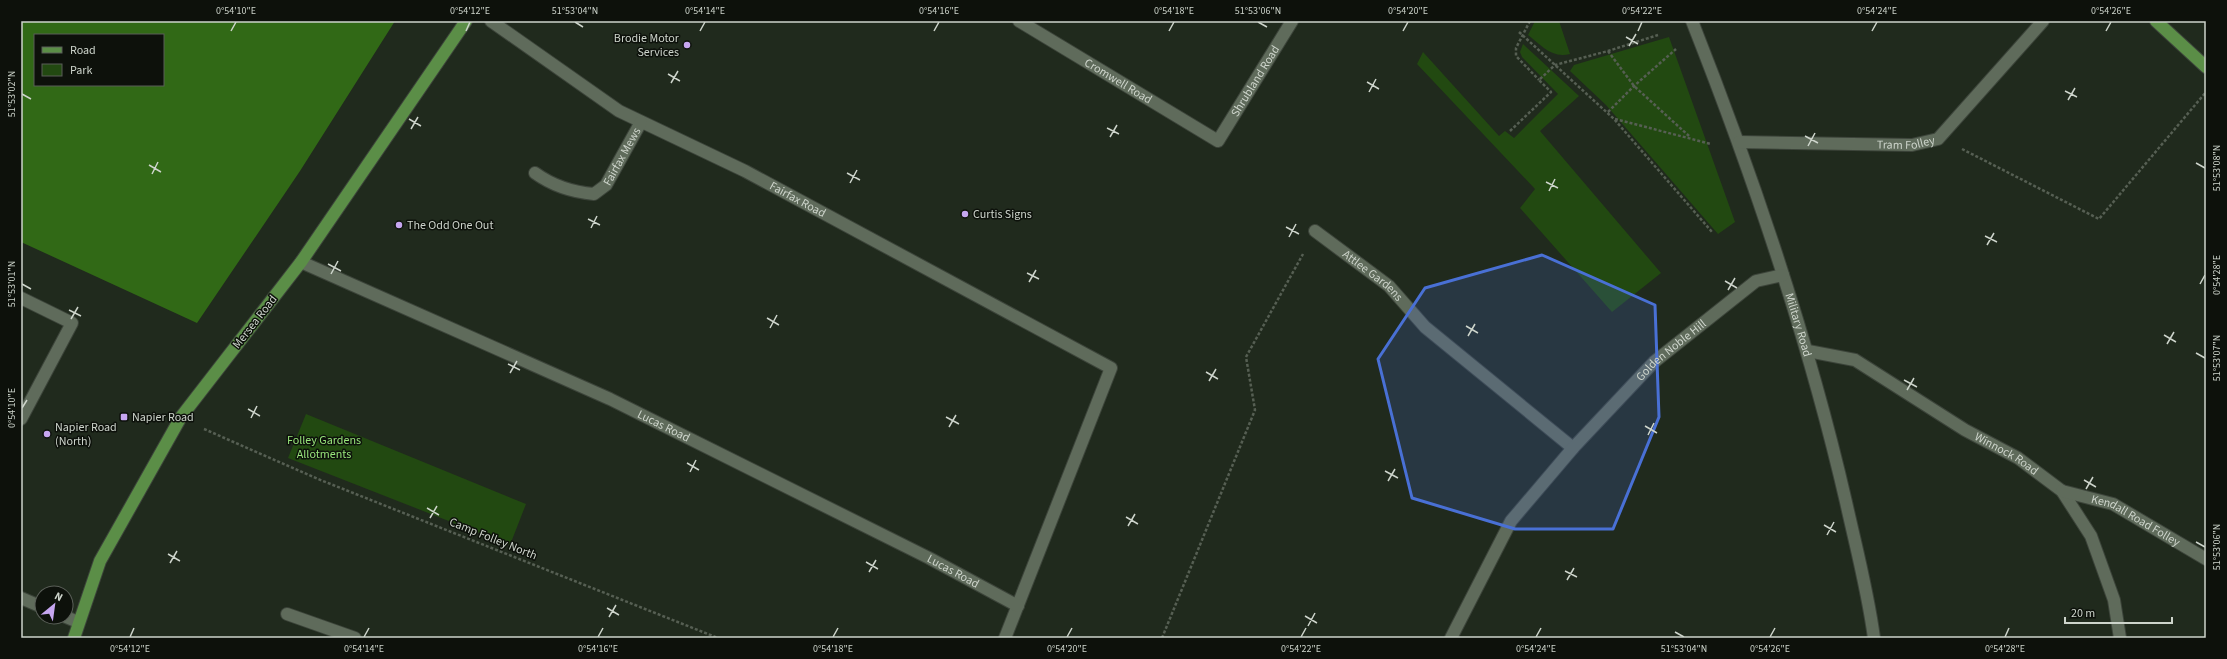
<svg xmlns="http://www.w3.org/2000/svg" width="2227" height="659" viewBox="0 0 2227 659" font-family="'Source Sans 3',sans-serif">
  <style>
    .green { fill: #224911 }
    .forest { fill: #316916; fill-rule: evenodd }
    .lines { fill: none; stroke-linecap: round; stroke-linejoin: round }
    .minor-casing { stroke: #3c443a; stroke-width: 14 }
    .major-casing { stroke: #3c443a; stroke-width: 14 }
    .path { stroke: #565f53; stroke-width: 2.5; stroke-dasharray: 3 2; stroke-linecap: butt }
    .minor { stroke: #5f6b5b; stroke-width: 12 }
    .major { stroke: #5b8e47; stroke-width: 12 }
    .marked { fill: #4970d5; fill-opacity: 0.2; stroke: #4970d5; stroke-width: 3; stroke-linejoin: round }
    .ticks { fill: none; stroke: #cdd4cb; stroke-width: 1.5 }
    .poi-dot { fill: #c6a6f0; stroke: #0d110b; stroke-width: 1.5 }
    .labels { text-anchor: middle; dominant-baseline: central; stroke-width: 3; stroke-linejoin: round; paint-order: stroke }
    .poi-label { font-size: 12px; fill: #cdd4cb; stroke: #0d110b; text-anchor: start }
    .street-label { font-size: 12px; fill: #cdd4cb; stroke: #0d110b }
    .park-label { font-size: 12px; fill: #98e57b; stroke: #0d110b }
    .neatline { fill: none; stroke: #cdd4cb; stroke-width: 1.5 }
    .ticks-label { font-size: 10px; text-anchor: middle; fill: #cdd4cb }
  </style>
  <rect width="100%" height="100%" fill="#202a1d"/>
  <path class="green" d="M1535 21H1559L1570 54C1552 59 1541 45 1528 35Z
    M1669 37 1735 222 1718 234 1606 105 1570 71 1574 65Z
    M1523 44 1579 96 1540 131 1661 273 1612 312 1520 208 1535 189 1417 64 1423 52 1499 136 1505 131 1514 138 1558 94 1522 57 1520 52Z
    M306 414 526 504 510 545 288 458Z"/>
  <path class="forest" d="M21 21H395L300 171 197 323 21 242ZM35 35H163V85H35Z"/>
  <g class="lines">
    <g class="minor-casing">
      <g id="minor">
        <path id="s1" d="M491 21 619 111 745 171 1111 368 1005 638"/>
        <path id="s2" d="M1019 21 1218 141 1292 21"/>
        <path id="s3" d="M1692 21C1754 178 1808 337 1846 502 1856 547 1868 592 1874 638"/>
        <path id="s4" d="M1739 142 1912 145 1938 139 2043 21"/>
        <path id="s5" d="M535 173C553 186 571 192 594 194L606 185 641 122"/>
        <path id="s6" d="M1315 231 1389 286 1425 327 1573 448"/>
        <path id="s7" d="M301 262 610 399 929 558 1018 606"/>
        <path d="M21 298 72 323 21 419"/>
        <path id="s8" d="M1808 351 1855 360 1965 430 2018 458 2062 491 2091 536 2114 600 2120 638"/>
        <path id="s9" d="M2062 491 2113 504 2206 559"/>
        <path d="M21 598 42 607"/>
        <path d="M287 614 355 638"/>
        <path d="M66 617 78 622"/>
        <path id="s10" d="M1451 638 1511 521 1573 448 1654 362 1756 281 1783 275"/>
      </g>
    </g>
    <g class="major-casing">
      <path id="major" d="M2156 21 2206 67
        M74 638 100 561 181 417 301 262 466 21"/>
    </g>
    <path class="path" d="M1530 21 1516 48V56L1539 80
      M1519 32 1614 119 1712 232
      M1608 51 1634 86 1689 136
      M1608 112 1634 86 1676 49
      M1615 119 1711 144
      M1510 131 1551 92 1539 80 1555 65 1608 51 1658 35
      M1962 149 2099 219 2206 92
      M204 429 318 479 718 638
      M1162 638 1255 410 1246 357 1303 254"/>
    <use href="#minor" class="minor"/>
    <use href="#major" class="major"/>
  </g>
  <path class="marked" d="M1542 255 1655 305 1659 417 1613 529H1515L1412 498 1378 359 1425 288Z"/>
  <path class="ticks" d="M575 22 583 27M1258 22 1267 27M231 31 236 22M466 31 470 22M700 31 705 22M934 31 939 22M1169 31 1174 22M1403 31 1408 22M1638 31 1642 22M1872 31 1877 22M2106 31 2111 22M1626 37 1638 44M1629 46 1636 34M668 74 680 81M1367 82 1379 89M671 83 678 71M2065 91 2077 97M1369 92 1376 79M22 94 31 99M2068 100 2075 88M409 119 421 126M1107 128 1119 134M411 129 418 117M1805 136 1818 143M1110 137 1117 125M1808 146 1815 133M2196 163 2205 168M149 165 161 172M847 173 860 180M152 174 158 162M1546 182 1558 188M850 183 857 170M1549 191 1555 179M588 219 600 225M1286 227 1299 234M591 228 597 216M1985 236 1997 242M1289 237 1296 224M1987 245 1994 233M328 264 341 271M1027 273 1039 279M331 274 338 261M1725 281 1737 288M1029 282 1036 270M22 284 31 289M2200 284 2205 275M1728 290 1735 278M69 310 81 316M767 318 779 325M71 319 78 307M1466 326 1478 333M770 328 777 315M2164 335 2176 342M1468 336 1475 324M2167 344 2174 332M2196 353 2205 358M508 364 520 370M1206 372 1218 379M510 373 517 361M1904 380 1917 387M1209 381 1216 369M1907 390 1914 378M22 408 27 400M248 409 260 416M946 417 959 424M251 418 257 406M1645 426 1657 433M949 427 956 415M1648 435 1654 423M687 463 699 470M1385 471 1398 478M690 472 696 460M2084 480 2096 487M1388 481 1395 469M2086 489 2093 477M427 508 439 515M1126 517 1138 524M430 518 437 506M1824 525 1836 532M1128 526 1135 514M1827 535 1834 522M2196 542 2205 547M168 554 180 561M866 562 878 569M170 563 177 551M1565 571 1577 577M869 572 876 560M1567 580 1574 568M607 608 619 615M1305 616 1317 623M609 617 616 605M1308 626 1315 613M1675 632 1684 637M130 637 134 628M364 637 369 628M598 637 603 628M833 637 838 628M1067 637 1072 628M1301 637 1306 628M1536 637 1541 628M1770 637 1775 628M2005 637 2009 628"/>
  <g class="poi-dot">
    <circle cx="687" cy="45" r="4"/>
    <circle cx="965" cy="214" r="4"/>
    <circle cx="399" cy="225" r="4"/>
    <rect x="120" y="413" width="8" height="8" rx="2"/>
    <circle cx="47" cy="434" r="4"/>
  </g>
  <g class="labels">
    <g class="poi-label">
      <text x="679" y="38" text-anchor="end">Brodie Motor<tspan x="679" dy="14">Services</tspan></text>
      <text x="973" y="214">Curtis Signs</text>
      <text x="407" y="225">The Odd One Out</text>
      <text x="132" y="417">Napier Road</text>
      <text x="55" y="427">Napier Road<tspan x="55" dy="14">(North)</tspan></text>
    </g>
    <g class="street-label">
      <text stroke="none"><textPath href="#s2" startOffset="116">Cromwell Road</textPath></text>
      <text stroke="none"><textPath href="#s2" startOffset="303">Shrubland Road</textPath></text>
      <text stroke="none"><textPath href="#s4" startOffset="167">Tram Folley</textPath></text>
      <text stroke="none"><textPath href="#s5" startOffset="111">Fairfax Mews</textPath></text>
      <text stroke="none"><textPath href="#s1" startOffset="356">Fairfax Road</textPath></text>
      <text stroke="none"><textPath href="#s6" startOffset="73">Attlee Gardens</textPath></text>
      <text transform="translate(255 322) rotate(-52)">Mersea Road</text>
      <text stroke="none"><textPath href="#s3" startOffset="322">Military Road</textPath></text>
      <text stroke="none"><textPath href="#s10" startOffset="366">Golden Noble Hill</textPath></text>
      <text stroke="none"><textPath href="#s7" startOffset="398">Lucas Road</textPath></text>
      <text stroke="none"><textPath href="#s8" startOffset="226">Winnock Road</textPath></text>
      <text stroke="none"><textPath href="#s9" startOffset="80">Kendall Road Folley</textPath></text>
      <text transform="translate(493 539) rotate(22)">Camp Folley North</text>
      <text stroke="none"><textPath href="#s7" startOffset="722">Lucas Road</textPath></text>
    </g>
    <g class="park-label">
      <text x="324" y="440">Folley Gardens<tspan x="324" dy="14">Allotments</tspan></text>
    </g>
  </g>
  <rect width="2227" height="659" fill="none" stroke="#0d110b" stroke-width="44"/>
  <rect x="34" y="34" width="130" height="52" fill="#0d110b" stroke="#5a5f58"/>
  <rect x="42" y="47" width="20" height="6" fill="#5b8e47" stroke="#5a5f58"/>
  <text x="70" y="54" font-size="12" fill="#cdd4cb">Road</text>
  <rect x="42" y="64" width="20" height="12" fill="#224911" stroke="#5a5f58"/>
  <text x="70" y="74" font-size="12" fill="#cdd4cb">Park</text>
  <g transform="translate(54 605) rotate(29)"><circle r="19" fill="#0d110b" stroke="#5a5f58"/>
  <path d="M0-3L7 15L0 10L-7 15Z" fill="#c6a6f0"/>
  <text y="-6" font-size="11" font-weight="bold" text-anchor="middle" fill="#cdd4cb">N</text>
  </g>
  <path d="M2065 617v6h107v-6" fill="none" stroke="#cdd4cb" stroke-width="2"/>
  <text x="2071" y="617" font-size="12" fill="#cdd4cb" stroke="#0d110b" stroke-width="3" paint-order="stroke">20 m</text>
  <rect x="22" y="22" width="2183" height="615" class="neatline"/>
  <g class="ticks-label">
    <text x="236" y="14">0°54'10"E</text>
    <text x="470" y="14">0°54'12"E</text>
    <text x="575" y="14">51°53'04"N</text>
    <text x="705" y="14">0°54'14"E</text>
    <text x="939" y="14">0°54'16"E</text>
    <text x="1174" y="14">0°54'18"E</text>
    <text x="1258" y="14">51°53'06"N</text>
    <text x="1408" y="14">0°54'20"E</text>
    <text x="1642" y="14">0°54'22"E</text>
    <text x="1877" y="14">0°54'24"E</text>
    <text x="2111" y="14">0°54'26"E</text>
    <text transform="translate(11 94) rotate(-90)" y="4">51°53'02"N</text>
    <text transform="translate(2216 168) rotate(-90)" y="4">51°53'08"N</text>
    <text transform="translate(2216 275) rotate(-90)" y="4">0°54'28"E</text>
    <text transform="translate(11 284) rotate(-90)" y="4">51°53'01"N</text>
    <text transform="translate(2216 358) rotate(-90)" y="4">51°53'07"N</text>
    <text transform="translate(11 408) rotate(-90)" y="4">0°54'10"E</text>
    <text transform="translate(2216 547) rotate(-90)" y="4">51°53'06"N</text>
    <text x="130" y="652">0°54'12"E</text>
    <text x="364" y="652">0°54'14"E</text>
    <text x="598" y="652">0°54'16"E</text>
    <text x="833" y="652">0°54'18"E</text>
    <text x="1067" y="652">0°54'20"E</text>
    <text x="1301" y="652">0°54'22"E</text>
    <text x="1536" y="652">0°54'24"E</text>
    <text x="1684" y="652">51°53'04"N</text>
    <text x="1770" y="652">0°54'26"E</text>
    <text x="2005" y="652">0°54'28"E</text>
  </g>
</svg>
